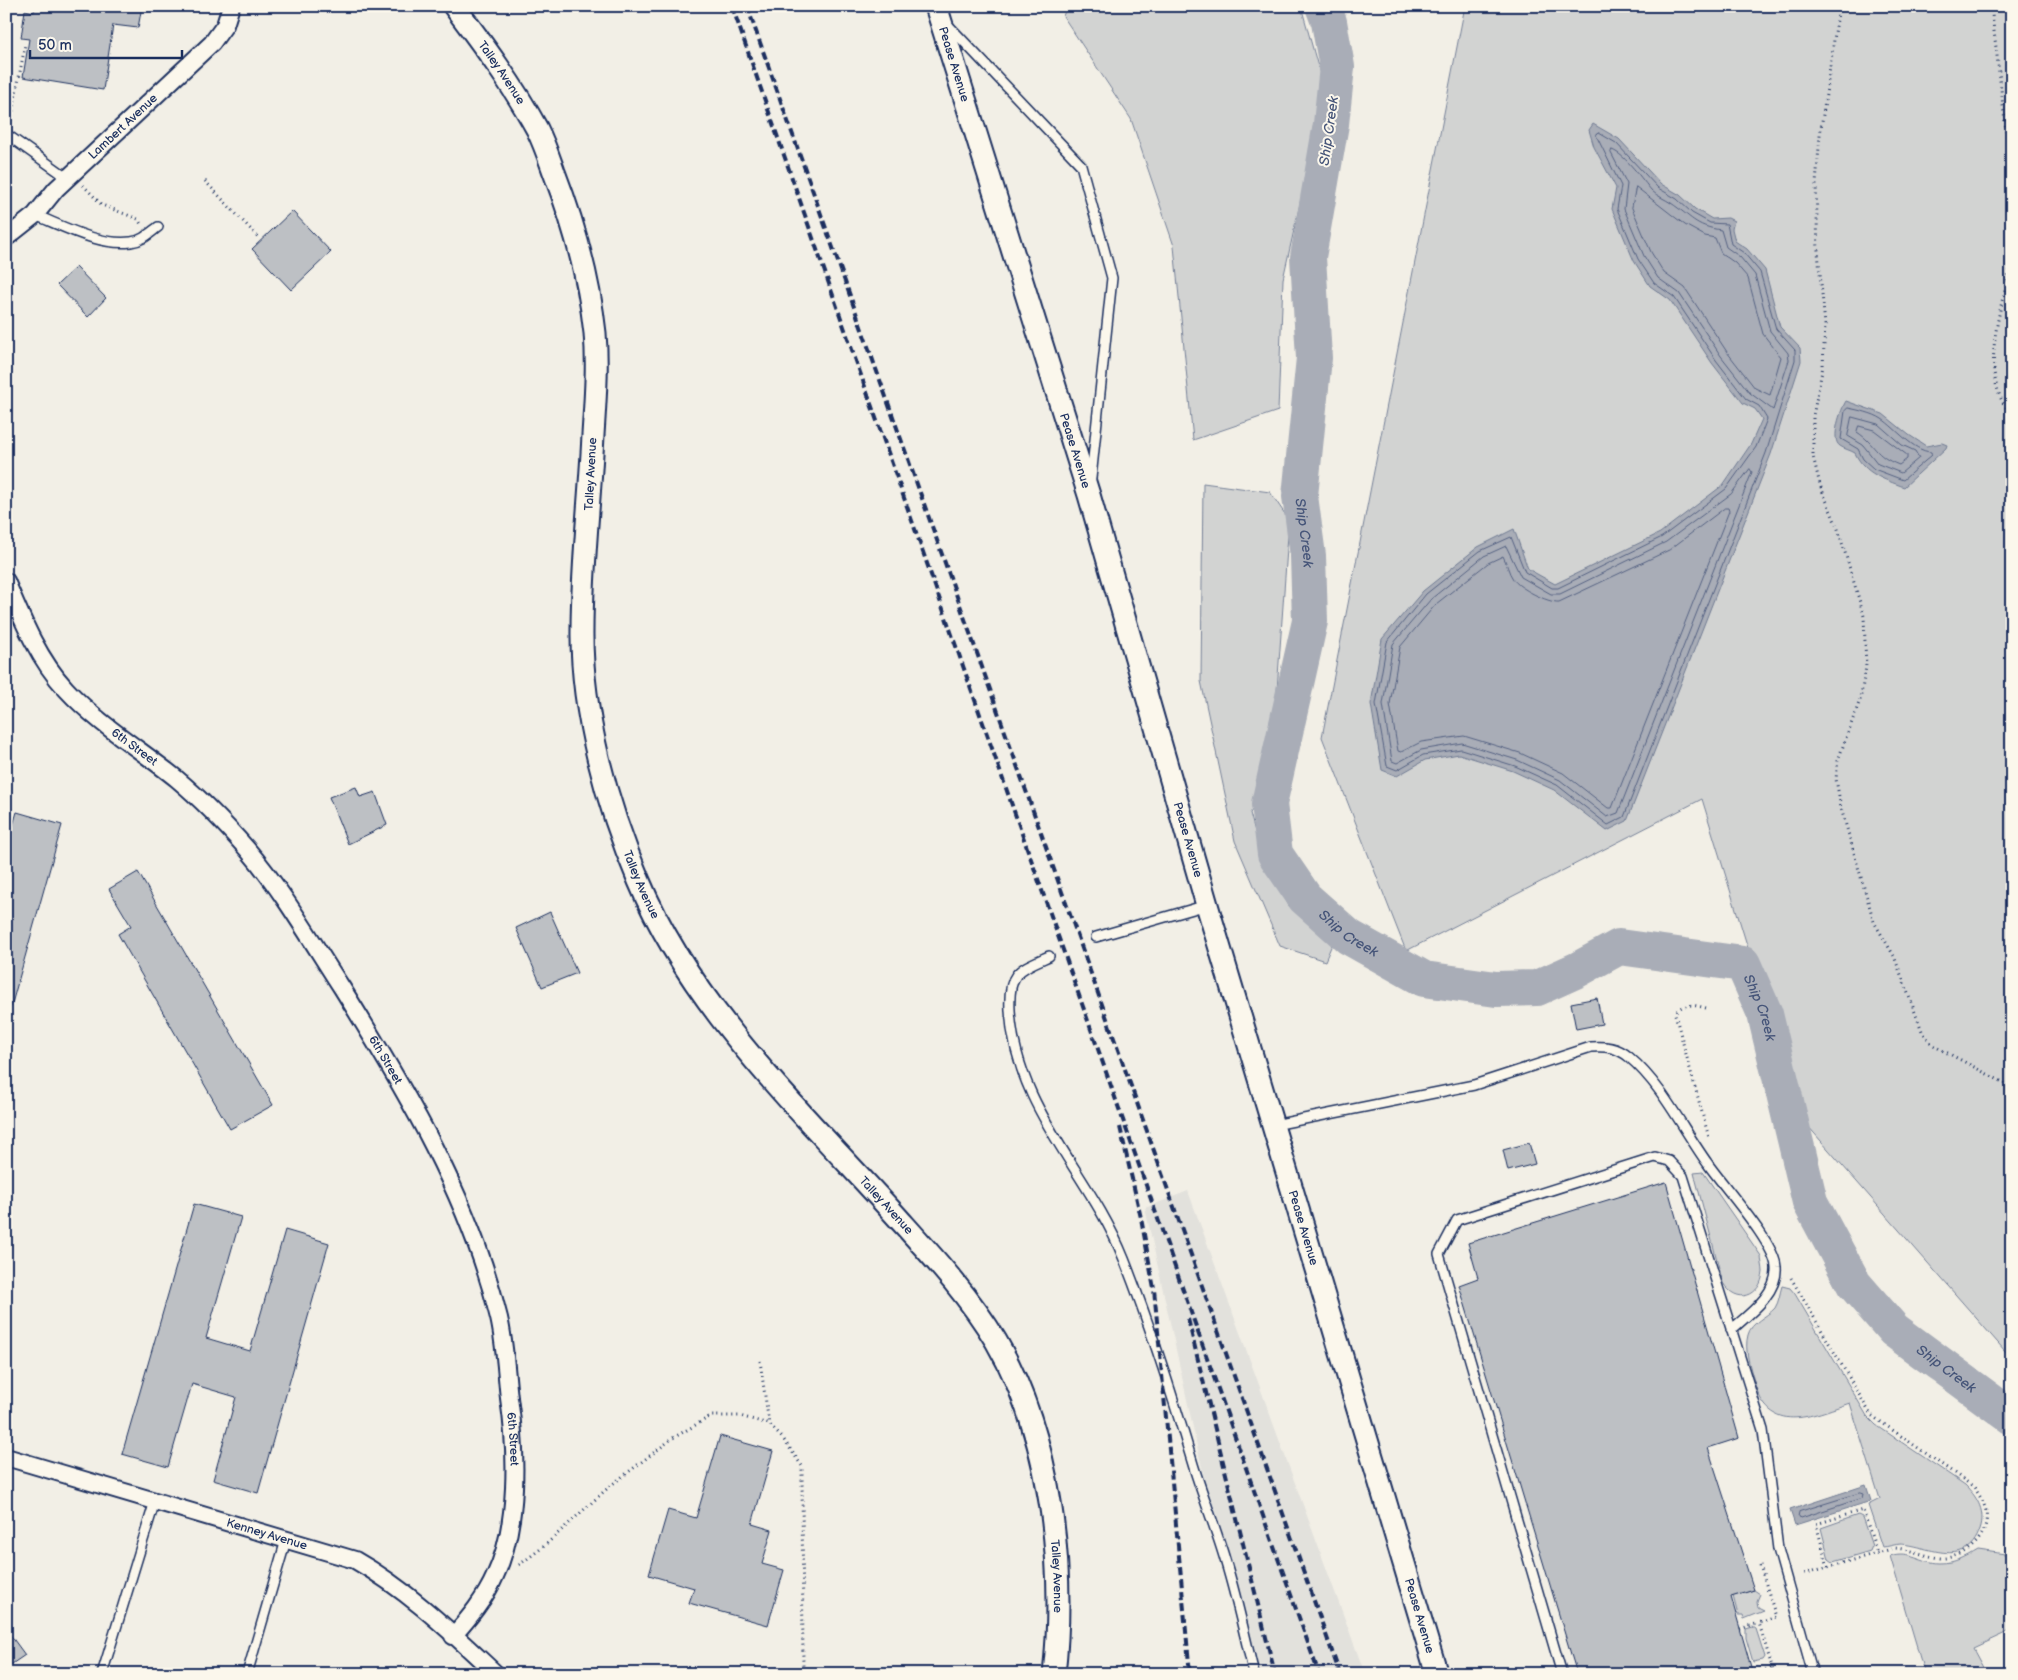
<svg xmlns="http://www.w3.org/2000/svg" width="2018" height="1680" viewBox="0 0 2018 1680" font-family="'Balsamiq Sans',sans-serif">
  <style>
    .built { fill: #e2e1dc }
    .green { fill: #d2d3d2; stroke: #768198 }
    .water { fill: #a9adb7; stroke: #707b93 }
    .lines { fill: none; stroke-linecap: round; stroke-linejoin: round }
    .shore { stroke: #546182; stroke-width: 1 }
    .river { stroke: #a9adb7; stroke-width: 36 }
    .building { fill: #bdc0c4; stroke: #1b2f5e }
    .service-casing { stroke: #1b2f5e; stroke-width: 12 }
    .minor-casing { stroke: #1b2f5e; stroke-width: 20 }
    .tertiary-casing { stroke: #1b2f5e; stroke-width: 25 }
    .path { stroke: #1b2f5e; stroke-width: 3; stroke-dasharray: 1 4; stroke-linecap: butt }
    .service { stroke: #fbf7ec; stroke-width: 9 }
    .minor { stroke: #fbf7ec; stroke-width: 16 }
    .tertiary { stroke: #fbf7ec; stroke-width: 21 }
    .rail { stroke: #1b2f5e; stroke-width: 4; stroke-dasharray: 8 4; stroke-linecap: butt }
    .labels { text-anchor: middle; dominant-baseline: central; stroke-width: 4; stroke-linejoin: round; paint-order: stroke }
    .street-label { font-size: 12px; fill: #1b2f5e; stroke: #fbf7ec }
    .water-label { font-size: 14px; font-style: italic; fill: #465579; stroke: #fbf7ec }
  </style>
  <rect width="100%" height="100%" fill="#f2efe6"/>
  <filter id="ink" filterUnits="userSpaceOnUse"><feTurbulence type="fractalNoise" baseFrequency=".02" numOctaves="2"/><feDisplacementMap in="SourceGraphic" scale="10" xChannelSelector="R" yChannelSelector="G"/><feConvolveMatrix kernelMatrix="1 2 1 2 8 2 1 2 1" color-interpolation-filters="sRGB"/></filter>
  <g filter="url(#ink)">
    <path class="built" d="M1188 1191 1365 1674H1247L1145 1208Z"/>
    <path class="green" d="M1067 6H1301L1325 92 1283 279 1278 411 1193 440 1174 246 1131 119 1063 16Z
      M1462 6H2012V1359L1800 1117 1702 799 1406 951 1322 737 1464 11Z
      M1203 483 1270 492 1289 520 1276 705 1265 793 1250 813 1260 851 1289 906 1333 942 1325 961 1280 946 1235 841 1201 681Z
      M1703 1172 1761 1256C1761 1261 1763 1267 1763 1272 1761 1297 1737 1305 1723 1283L1694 1173Z
      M1782 1286 1790 1288 1795 1294 1867 1416 1876 1425 1965 1485C1976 1496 1985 1509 1981 1526 1968 1571 1929 1546 1901 1544 1895 1544 1888 1547 1882 1547L1868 1505 1880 1499 1850 1403C1810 1416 1769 1437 1754 1381 1750 1367 1744 1349 1748 1335 1751 1322 1767 1317 1775 1308 1779 1302 1780 1292 1782 1286Z
      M1858 1515 1862 1517 1872 1546 1870 1551 1833 1562 1829 1559 1821 1528Z
      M1977 1550 2012 1555V1630L1973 1648 1987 1674H1925L1890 1556C1909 1549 1922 1563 1940 1563 1955 1563 1965 1557 1977 1550Z
      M1754 1590 1760 1594 1757 1601 1758 1608 1764 1611 1744 1619 1743 1615H1738L1733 1596Z
      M1753 1627 1756 1629 1765 1657 1763 1660 1753 1662 1746 1638V1629Z"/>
    <path class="water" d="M1593 124 1619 139 1661 184 1680 195 1695 209 1712 219 1728 218 1734 221 1732 229 1735 241 1747 249 1765 270 1780 327 1800 348 1801 361 1771 454 1627 821 1607 831 1554 790 1513 771 1459 754 1425 760 1397 776 1382 770 1371 704 1382 639 1423 591 1478 547 1514 529 1528 569 1555 584 1660 533 1723 485 1751 444 1762 419 1755 409 1743 403 1712 363 1670 300 1650 286 1634 261 1612 209 1616 188 1594 147 1589 130Z
      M1846 401 1883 414 1909 435 1926 446 1942 443 1947 445 1946 448 1904 487C1883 479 1865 474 1855 453 1850 450 1844 449 1840 446 1830 440 1841 409 1846 401Z
      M1866 1485 1871 1501 1795 1525 1790 1510Z"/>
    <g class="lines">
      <path class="shore" d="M1599 133 1616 143 1658 188 1677 199 1692 213 1710 223 1727 224 1731 244 1744 253 1760 272 1776 329 1795 350V360L1766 453 1624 817 1608 825 1557 785 1515 766 1461 749 1423 755 1397 770 1387 766 1376 704 1387 642 1426 594 1480 551 1511 537 1525 572 1552 588H1558L1662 537 1726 489 1756 447 1767 419 1759 406 1746 399 1716 360 1674 297 1654 283 1638 259 1617 209 1621 186 1596 135Z
        M1612 150C1626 155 1642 180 1652 191 1657 196 1665 199 1671 203 1692 217 1694 226 1721 230L1726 247 1740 257 1755 275 1770 331 1788 353 1789 360 1773 410 1750 393 1721 356 1679 293 1658 278 1644 256 1624 209 1627 184 1611 153Z
        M1636 187 1685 225 1705 236 1715 238 1721 253 1735 263 1748 278 1763 334 1781 357 1770 395 1755 388 1727 352 1685 288 1664 273 1651 252 1632 208Z
        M1848 408C1858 410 1873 413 1882 419 1896 428 1913 451 1931 452L1932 455 1903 480 1874 469 1863 459 1858 449 1841 439 1845 411Z
        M1852 417 1878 424 1902 445 1915 451 1919 458 1901 473 1878 464 1863 445 1848 436Z
        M1859 426 1874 430 1907 455V459L1899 465C1873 455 1877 445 1857 432Z
        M1750 469 1752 472 1618 813 1607 817 1560 780 1517 760 1462 743 1421 750 1397 763 1392 761 1383 704 1393 644 1431 599 1484 556 1506 546 1521 577 1551 594H1560L1666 542 1731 494Z
        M1725 508H1728L1729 511 1612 808H1608L1563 773 1520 753 1464 736 1421 742 1401 752 1398 751 1390 704 1400 647 1436 604 1488 563 1503 556C1507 563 1508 572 1513 579 1519 588 1548 603 1559 602L1669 550Z
        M1860 1493 1863 1494 1862 1498 1801 1518 1798 1517 1799 1512Z"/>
      <path class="river" id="s1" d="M1323 6 1329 22 1337 67 1331 124 1308 257 1314 358 1300 496 1308 556 1310 621 1269 804 1275 854 1305 898 1349 937 1424 979 1496 989 1537 988 1577 970 1619 947 1743 964 1765 1014 1810 1202 1854 1284 1894 1330 2012 1417"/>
    </g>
    <path class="building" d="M35 6H142L138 28 113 25 103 90 23 77 29 39 21 38 25 10 34 12Z
      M292 211 331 252 291 290 252 249Z
      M76 267 106 298 88 317 57 285Z
      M356 787 360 797 375 792 387 825 348 844 329 797Z
      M17 812 62 825 11 1007 6 1006V848Z
      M138 872 273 1105 230 1129 118 934 131 926 109 889Z
      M550 912 577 973 542 987 516 928Z
      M1597 998 1602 1024 1576 1029 1571 1003Z
      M1529 1143 1535 1164 1508 1171 1503 1150Z
      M1666 1182 1739 1438 1708 1448 1754 1590 1731 1597 1753 1674H1577L1459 1285 1478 1278 1468 1243Z
      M194 1204 241 1217 206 1338 250 1351 285 1230 329 1243 258 1493 213 1480 236 1397 192 1384 168 1467 122 1454Z
      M720 1436 773 1451 752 1524 772 1530 762 1564 784 1570 768 1625 689 1603 694 1588 649 1575 668 1510 696 1518Z
      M6 1629 25 1655 6 1668Z"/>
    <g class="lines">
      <g class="service-casing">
        <path id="service" d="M949 26 1081 165 1112 278 1091 478
          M6 134 68 178
          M35 215C63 226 99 246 131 242 142 241 150 233 158 227
          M1096 937 1207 905
          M1049 956C1018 970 1008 972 1010 1010 1016 1111 1089 1171 1124 1259 1150 1325 1172 1394 1192 1461 1202 1495 1216 1528 1226 1563 1237 1599 1245 1637 1254 1674
          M1274 1125 1474 1085 1591 1047C1606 1046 1617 1047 1629 1057 1663 1086 1682 1128 1708 1164 1723 1186 1775 1243 1776 1267 1778 1294 1748 1315 1731 1330
          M102 1674 155 1501
          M247 1674 286 1540
          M1562 1674 1439 1254 1457 1220 1655 1157 1669 1161 1683 1176 1763 1430 1778 1549 1813 1674"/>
      </g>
      <g class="minor-casing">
        <g id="minor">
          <path id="s2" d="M6 238 35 215 56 189 212 43 225 25 231 6"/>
          <path id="s3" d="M6 581C22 619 38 659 66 689 98 724 140 749 177 779 202 800 226 825 247 849 283 891 312 942 342 988 406 1091 470 1198 499 1318 505 1344 506 1371 509 1398 517 1452 519 1525 495 1576 485 1599 469 1618 453 1636"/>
          <path id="s4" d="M6 1457 355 1560C408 1590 452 1633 496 1674"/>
        </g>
      </g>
      <g class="tertiary-casing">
        <g id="tertiary">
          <path id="s5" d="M454 6C484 46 513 85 537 129 544 143 549 158 554 172 574 224 589 278 595 333 598 367 595 402 593 435 590 500 582 565 582 630 581 712 607 806 639 881 693 1010 805 1115 898 1218 933 1257 969 1296 996 1341 1051 1435 1066 1567 1054 1674"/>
          <path id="s6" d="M936 6 1089 495 1207 905 1437 1674"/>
        </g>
      </g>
      <path class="path" d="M1839 6 1820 135 1816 184 1818 252 1825 325 1823 366 1813 416V456L1820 485 1838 529 1864 616 1866 667 1860 700 1838 760 1836 779 1841 808 1874 922 1894 956 1922 1031 1931 1043 1938 1048 2012 1087
        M1991 6 2012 180
        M11 121 25 45
        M205 181 259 238
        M83 185 102 205 138 219 141 224
        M2012 261C2002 306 1976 376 2012 415
        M1706 1008C1694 1005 1682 1002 1675 1014L1709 1138
        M1791 1278 1871 1415 1974 1487C1979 1495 1984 1502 1986 1511 1990 1536 1967 1556 1945 1558 1932 1559 1911 1549 1895 1548L1803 1574
        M760 1361 769 1424
        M519 1565 542 1548 610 1486 673 1438 711 1416H740L769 1424 784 1440 802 1466 803 1674
        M1760 1565 1776 1617 1759 1623 1774 1674
        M1828 1567 1816 1524 1863 1510 1877 1553
        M1740 1629 1759 1623
        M1756 1674 1772 1668"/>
      <use href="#service" class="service"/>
      <use href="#minor" class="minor"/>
      <use href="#tertiary" class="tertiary"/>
      <path class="rail" d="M732 6C926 563 1122 1118 1319 1674
        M747 6 1340 1674
        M1120 1127 1141 1218 1154 1289 1190 1674
        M1188 1319 1275 1674"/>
    </g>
  </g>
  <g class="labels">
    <g class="street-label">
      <text stroke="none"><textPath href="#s6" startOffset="61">Pease Avenue</textPath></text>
      <text stroke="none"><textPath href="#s5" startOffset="82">Talley Avenue</textPath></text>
      <text stroke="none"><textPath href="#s2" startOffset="162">Lambert Avenue</textPath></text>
      <text stroke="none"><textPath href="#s6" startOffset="466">Pease Avenue</textPath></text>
      <text transform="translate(591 474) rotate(-87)">Talley Avenue</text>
      <text stroke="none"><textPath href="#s3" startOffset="214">6th Street</textPath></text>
      <text stroke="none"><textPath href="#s6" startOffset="871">Pease Avenue</textPath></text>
      <text stroke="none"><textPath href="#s5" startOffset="922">Talley Avenue</textPath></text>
      <text stroke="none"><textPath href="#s3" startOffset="619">6th Street</textPath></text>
      <text stroke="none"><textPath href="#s5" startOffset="1328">Talley Avenue</textPath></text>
      <text stroke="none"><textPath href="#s6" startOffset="1276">Pease Avenue</textPath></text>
      <text stroke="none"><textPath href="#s3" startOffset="1024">6th Street</textPath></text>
      <text stroke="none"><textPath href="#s4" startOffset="272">Kenney Avenue</textPath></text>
      <text stroke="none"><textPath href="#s5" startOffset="1748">Talley Avenue</textPath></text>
      <text stroke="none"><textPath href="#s6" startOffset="1681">Pease Avenue</textPath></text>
    </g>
    <g class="water-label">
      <text transform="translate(1329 131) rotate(-82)">Ship Creek</text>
      <text stroke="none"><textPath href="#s1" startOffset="532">Ship Creek</textPath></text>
      <text stroke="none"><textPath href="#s1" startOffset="968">Ship Creek</textPath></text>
      <text stroke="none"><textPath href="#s1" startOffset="1434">Ship Creek</textPath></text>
      <text stroke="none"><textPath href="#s1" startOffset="1854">Ship Creek</textPath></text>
    </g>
  </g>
  <rect width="2018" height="1680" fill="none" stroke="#fbf7ec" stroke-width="25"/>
  <rect x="12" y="12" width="1993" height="1655" fill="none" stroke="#1b2f5e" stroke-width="2" filter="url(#ink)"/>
  <path d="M30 50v8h152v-8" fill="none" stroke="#1b2f5e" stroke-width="2.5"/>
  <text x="38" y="50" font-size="15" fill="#1b2f5e" stroke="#fbf7ec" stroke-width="4" paint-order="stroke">50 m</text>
</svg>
